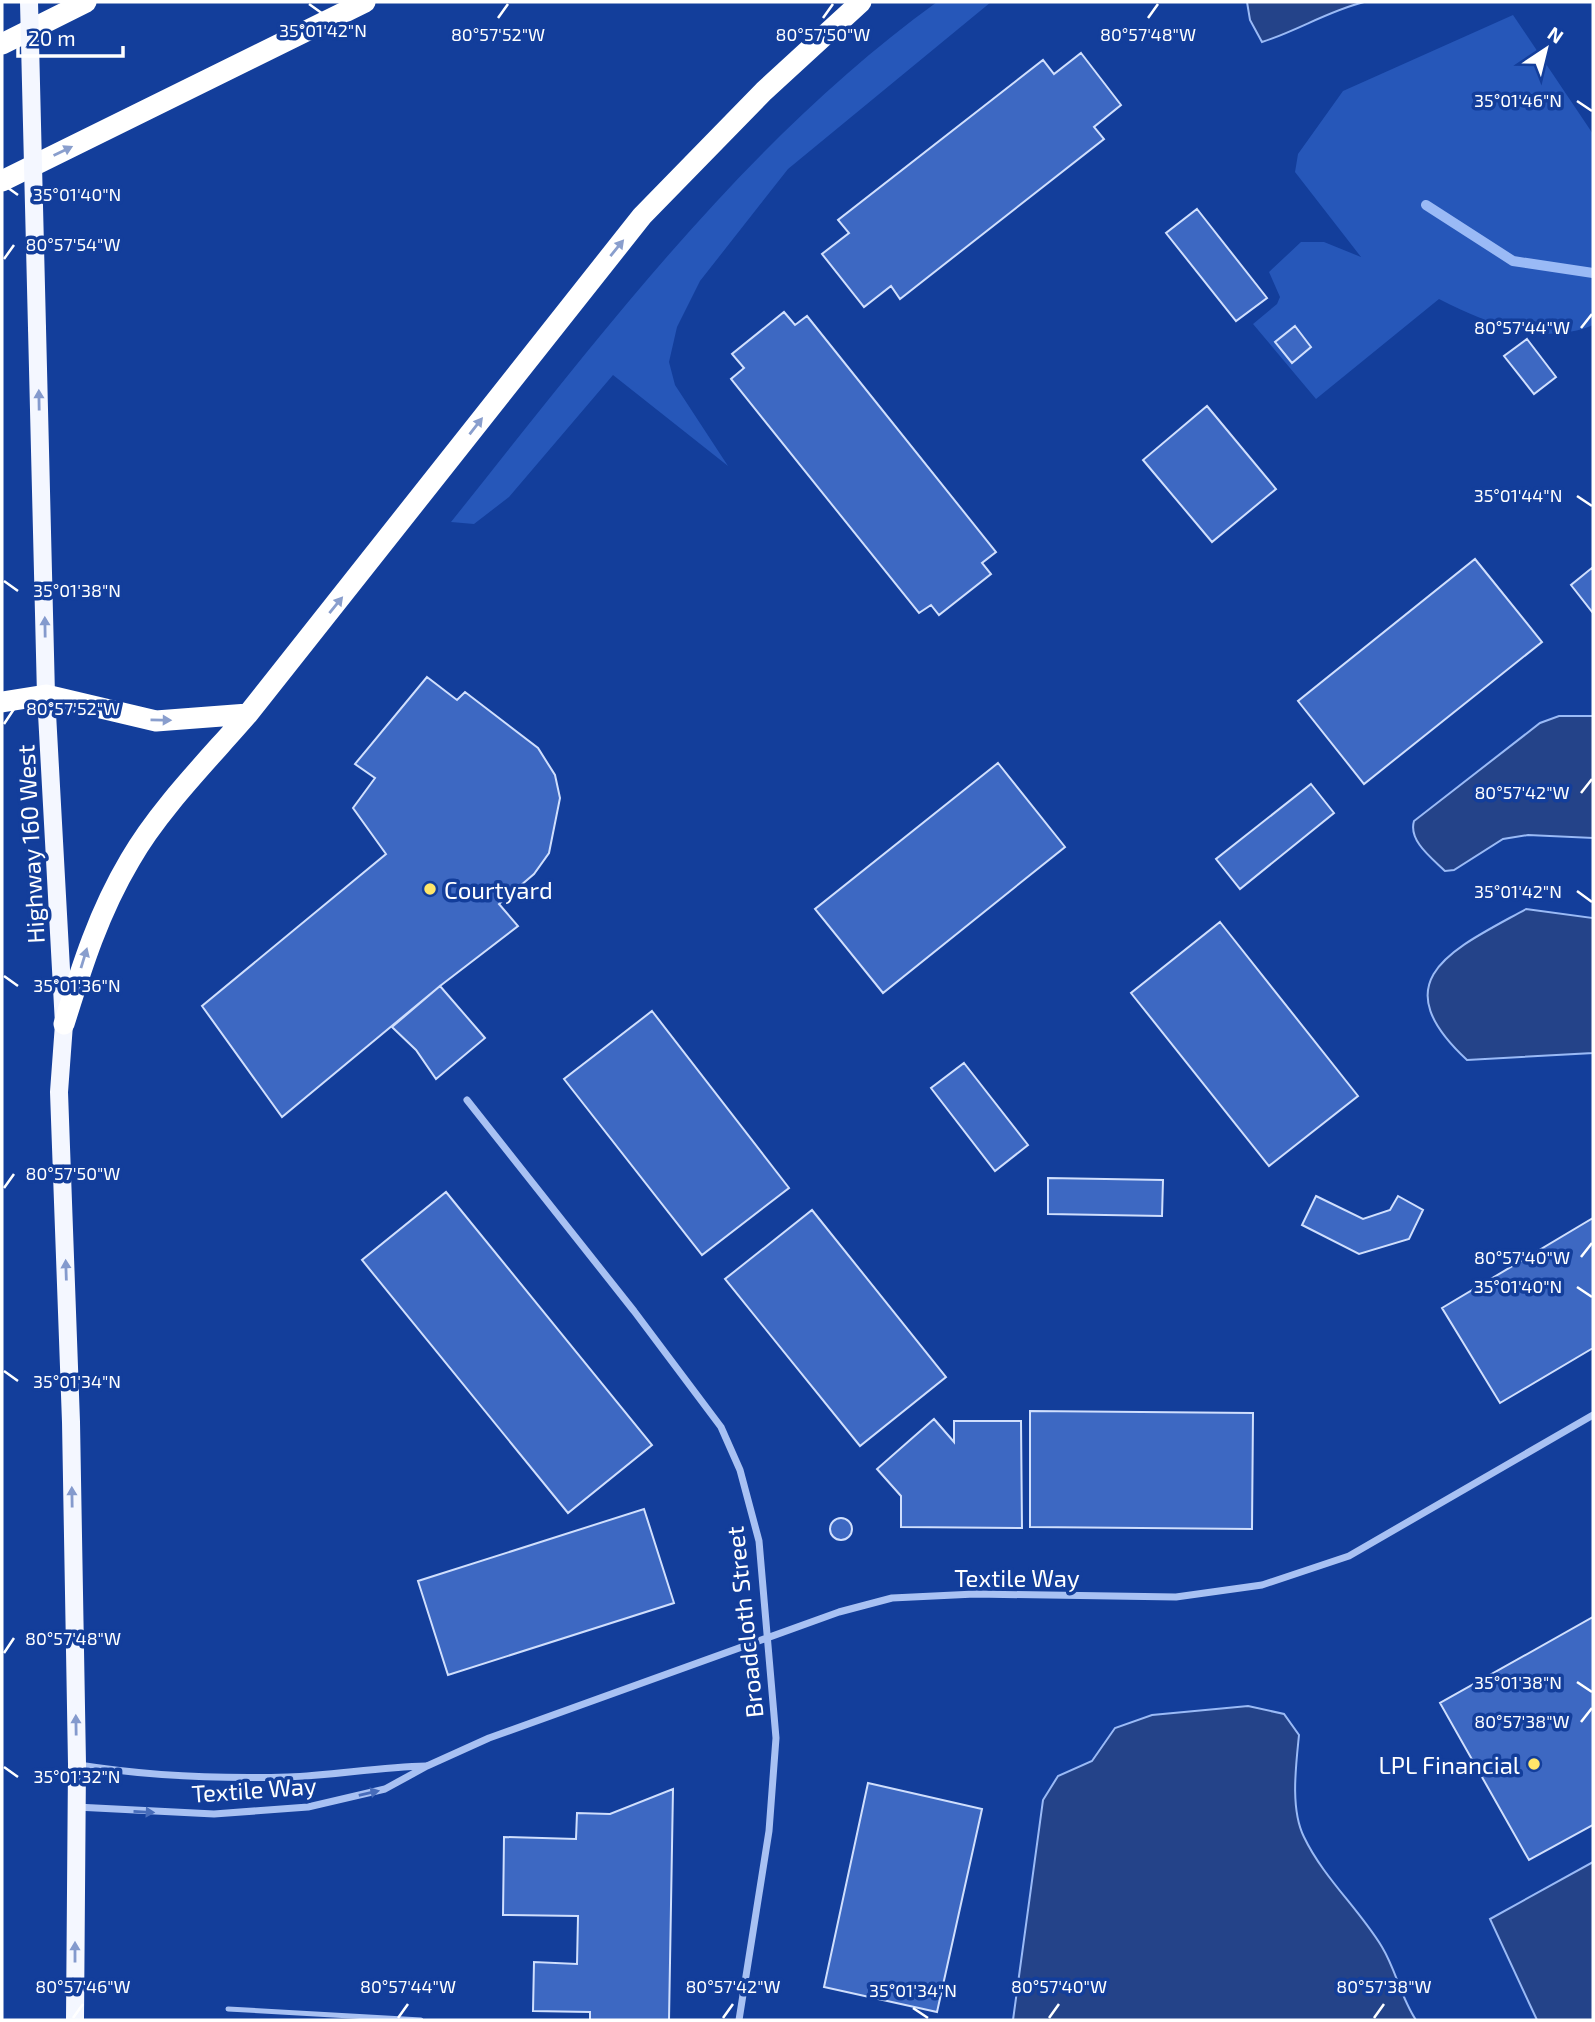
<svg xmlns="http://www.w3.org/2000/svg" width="1595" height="2022" viewBox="0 0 1595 2022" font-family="'Exo 2',sans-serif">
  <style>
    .green { fill: #2657b9 }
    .water { fill: #244389; stroke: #9abaf6; stroke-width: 2 }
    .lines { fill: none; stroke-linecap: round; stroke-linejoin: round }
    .stream { stroke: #9abaf6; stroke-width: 10 }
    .building { fill: #3d68c2; stroke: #d0dffd; stroke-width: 2 }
    .lane { stroke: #a8c1f3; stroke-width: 5 }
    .street { stroke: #a8c1f3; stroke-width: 7 }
    .primary { stroke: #f4f7ff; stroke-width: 18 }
    .highway { stroke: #fff; stroke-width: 21 }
    .primary-bridge { stroke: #f4f7ff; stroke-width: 18 }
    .oneway { fill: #899ecd }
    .oneway2 { fill: #849acd }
    .oneway3 { fill: #476cba }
    .ticks { fill: none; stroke: #fff; stroke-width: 2.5 }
    .poi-dot { fill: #ffe66a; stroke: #133e9b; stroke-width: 2.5 }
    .labels { text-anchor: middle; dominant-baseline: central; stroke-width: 7; stroke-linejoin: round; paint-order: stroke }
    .street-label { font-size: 24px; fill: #fff; stroke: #133e9b }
    .poi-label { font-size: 24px; fill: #fff; stroke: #133e9b; text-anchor: start }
    .ticks-label { font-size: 18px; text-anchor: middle; fill: #fff; stroke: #133e9b; stroke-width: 7; stroke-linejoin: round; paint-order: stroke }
  </style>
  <rect width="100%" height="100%" fill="#133e9b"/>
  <path class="green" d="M937 2H991L788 169 700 281 677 327 669 362 675 385 728 466 613 375 509 497 474 524 451 522C599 337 744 142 937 2Z
    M1513 15 1593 134V325C1541 347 1487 323 1439 299L1316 399 1253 324 1277 304 1280 297 1269 272 1301 242H1324L1361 257 1295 172 1298 154 1343 91Z"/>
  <path class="water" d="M1247 2H1364C1328 11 1297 31 1262 42L1250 20Z
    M1559 716H1593V838L1528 835 1503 839 1454 870 1445 871C1433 859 1408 841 1414 821L1540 723Z
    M1526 909 1593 918V1053L1467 1060C1380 979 1454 949 1526 909Z
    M1248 1706 1284 1714 1299 1735C1296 1765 1290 1809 1304 1837 1323 1877 1359 1909 1382 1947 1396 1970 1401 1998 1416 2020H1013L1043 1800 1058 1776 1092 1761 1115 1728 1152 1715Z
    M1593 1862V2020H1537L1490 1919Z"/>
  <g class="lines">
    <path class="stream" d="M1426 205 1513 261 1593 273"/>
  </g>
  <path class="building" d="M1081 53 1121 105 1094 127 1104 139 900 299 891 286 864 307 822 254 849 233 838 220 1043 60 1054 74Z
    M1197 209 1267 298 1236 321 1166 233Z
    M784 312 795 325 807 316 996 552 982 563 991 574 939 615 931 605 919 613 731 379 744 368 732 354Z
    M1295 326 1311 347 1292 363 1275 342Z
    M1527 339 1556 377 1534 394 1504 356Z
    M1207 406 1276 489 1212 542 1143 460Z
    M1475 559 1542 642 1364 784 1298 701Z
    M1593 567V613L1571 585Z
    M427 677 457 700 465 692 538 748 555 775 560 798 549 853 534 874 499 904 518 926 440 986 282 1117 202 1006 386 854 353 808 375 778 355 764Z
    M998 763 1065 847 883 993 815 909Z
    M1311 784 1334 813 1240 889 1216 859Z
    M1220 922 1358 1096 1269 1166 1131 993Z
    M440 986 485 1038 436 1079 416 1050 392 1027Z
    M652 1011 789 1188 702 1255 564 1079Z
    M964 1063 1028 1145 995 1171 931 1088Z
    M1048 1178 1163 1180 1162 1216 1048 1214Z
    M446 1192 652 1445 568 1513 362 1260Z
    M1316 1196 1363 1219 1390 1210 1398 1196 1423 1210 1409 1239 1359 1254 1302 1225Z
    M812 1210 946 1377 860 1446 725 1279Z
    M1593 1218V1348L1500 1403 1442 1308Z
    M1030 1411 1253 1413 1252 1529 1030 1527Z
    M934 1419 954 1442V1421H1021L1022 1528 901 1527V1496L877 1469Z
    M644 1509 674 1603 448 1675 418 1581Z
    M830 1529a11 11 0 1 1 22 0a11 11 0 1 1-22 0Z
    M1593 1617V1825L1529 1860 1440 1703Z
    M868 1783 982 1809 937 2012 824 1987Z
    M673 1789 669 2020H590V2012L533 2011 534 1962 577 1964 578 1916 503 1915 504 1837 576 1839 577 1813 610 1814Z"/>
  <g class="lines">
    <path class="lane" d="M228 2009 421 2020"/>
    <path class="street" d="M467 1100 634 1311 721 1427 740 1470 759 1541 776 1738 769 1831 739 2020
      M79 1765C148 1776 218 1779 288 1777 334 1775 380 1767 426 1766
      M76 1807 214 1814 308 1807 385 1789 427 1766 489 1738 839 1612 892 1598 975 1594 1176 1597 1262 1585 1349 1556 1593 1415"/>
    <path class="primary" d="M37 328 46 695 64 1024 59 1092 71 1422 77 1764 75 2020"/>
    <path class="highway" d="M2 44 86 2
      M2 181 365 2
      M2 702 46 695 156 721 248 714 642 216 764 91 861 2
      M64 1024C82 966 99 912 130 860 159 809 210 758 248 714"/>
    <path class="primary-bridge" d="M29 2 37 328"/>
  </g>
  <defs><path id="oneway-solid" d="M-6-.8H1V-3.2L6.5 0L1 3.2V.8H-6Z" transform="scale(1.75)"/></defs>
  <g class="oneway">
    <use href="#oneway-solid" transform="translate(63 151) rotate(-26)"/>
    <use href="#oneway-solid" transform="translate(617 248) rotate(-51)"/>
    <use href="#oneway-solid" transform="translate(476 426) rotate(-52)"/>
    <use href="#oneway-solid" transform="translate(336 605) rotate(-51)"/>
    <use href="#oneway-solid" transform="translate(161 720) rotate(1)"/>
    <use href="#oneway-solid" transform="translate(84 958) rotate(-73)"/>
  </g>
  <g class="oneway2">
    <use href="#oneway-solid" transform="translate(39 400) rotate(-91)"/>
    <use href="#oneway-solid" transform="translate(45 627) rotate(-91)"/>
    <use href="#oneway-solid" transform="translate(66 1270) rotate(-92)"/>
    <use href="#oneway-solid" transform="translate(72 1497) rotate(-91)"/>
    <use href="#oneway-solid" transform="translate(76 1725) rotate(-91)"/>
    <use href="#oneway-solid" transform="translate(75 1952) rotate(-90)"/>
  </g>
  <g class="oneway3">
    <use href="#oneway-solid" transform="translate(369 1793) rotate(-13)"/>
    <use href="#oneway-solid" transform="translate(144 1812) rotate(3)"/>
  </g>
  <path class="ticks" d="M309 4 323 14M498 18 508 4M823 18 833 4M1148 18 1158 4M1577 101 1592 111M4 185 18 195M4 259 14 245M1581 328 1592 314M1577 496 1592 506M4 581 18 591M4 724 14 709M1581 793 1592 779M1577 891 1592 902M4 976 18 986M4 1188 14 1174M1581 1257 1592 1243M1577 1287 1592 1297M4 1371 18 1381M4 1653 14 1638M1577 1682 1592 1692M1581 1722 1592 1708M4 1767 18 1777M913 2008 928 2018M73 2018 83 2004M398 2018 408 2004M723 2018 733 2004M1049 2018 1059 2004M1374 2018 1384 2004"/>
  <g class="poi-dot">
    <circle cx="430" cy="889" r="7"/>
    <circle cx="1534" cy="1764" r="7"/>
  </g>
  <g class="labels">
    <g class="street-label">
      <text transform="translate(30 844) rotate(-93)">Highway 160 West</text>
      <text x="1017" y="1577">Textile Way</text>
      <text transform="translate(744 1622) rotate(-96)">Broadcloth Street</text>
      <text transform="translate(254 1789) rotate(-4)">Textile Way</text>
    </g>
    <g class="poi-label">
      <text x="444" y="889">Courtyard</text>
      <text x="1520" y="1764" text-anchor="end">LPL Financial</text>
    </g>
  </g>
  <g class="ticks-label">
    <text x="323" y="37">35°01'42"N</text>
    <text x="498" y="41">80°57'52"W</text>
    <text x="823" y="41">80°57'50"W</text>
    <text x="1148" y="41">80°57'48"W</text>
    <text x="1518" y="107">35°01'46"N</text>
    <text x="77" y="201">35°01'40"N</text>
    <text x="73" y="251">80°57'54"W</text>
    <text x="1522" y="334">80°57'44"W</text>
    <text x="1518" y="502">35°01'44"N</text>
    <text x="77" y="597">35°01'38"N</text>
    <text x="73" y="715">80°57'52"W</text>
    <text x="1522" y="799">80°57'42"W</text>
    <text x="1518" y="898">35°01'42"N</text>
    <text x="77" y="992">35°01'36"N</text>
    <text x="73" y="1180">80°57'50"W</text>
    <text x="1522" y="1264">80°57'40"W</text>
    <text x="1518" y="1293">35°01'40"N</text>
    <text x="77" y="1388">35°01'34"N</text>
    <text x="73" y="1645">80°57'48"W</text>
    <text x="1518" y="1689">35°01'38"N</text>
    <text x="1522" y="1728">80°57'38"W</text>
    <text x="77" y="1783">35°01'32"N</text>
    <text x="83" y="1993">80°57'46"W</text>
    <text x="408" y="1993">80°57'44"W</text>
    <text x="733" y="1993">80°57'42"W</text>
    <text x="1059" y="1993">80°57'40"W</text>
    <text x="1384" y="1993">80°57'38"W</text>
    <text x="913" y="1997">35°01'34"N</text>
  </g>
  <rect width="1595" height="2022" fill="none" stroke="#ffffff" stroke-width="7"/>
  <g transform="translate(1546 49) rotate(35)" stroke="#133e9b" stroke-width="5" paint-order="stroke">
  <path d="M0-5L12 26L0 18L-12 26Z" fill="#ffffff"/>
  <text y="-10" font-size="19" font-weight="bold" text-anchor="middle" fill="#ffffff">N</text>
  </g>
  <path d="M18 46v10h105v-10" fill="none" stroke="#ffffff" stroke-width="3.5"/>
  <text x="28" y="46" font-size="21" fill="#ffffff" stroke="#133e9b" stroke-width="5" paint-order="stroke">20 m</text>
</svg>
